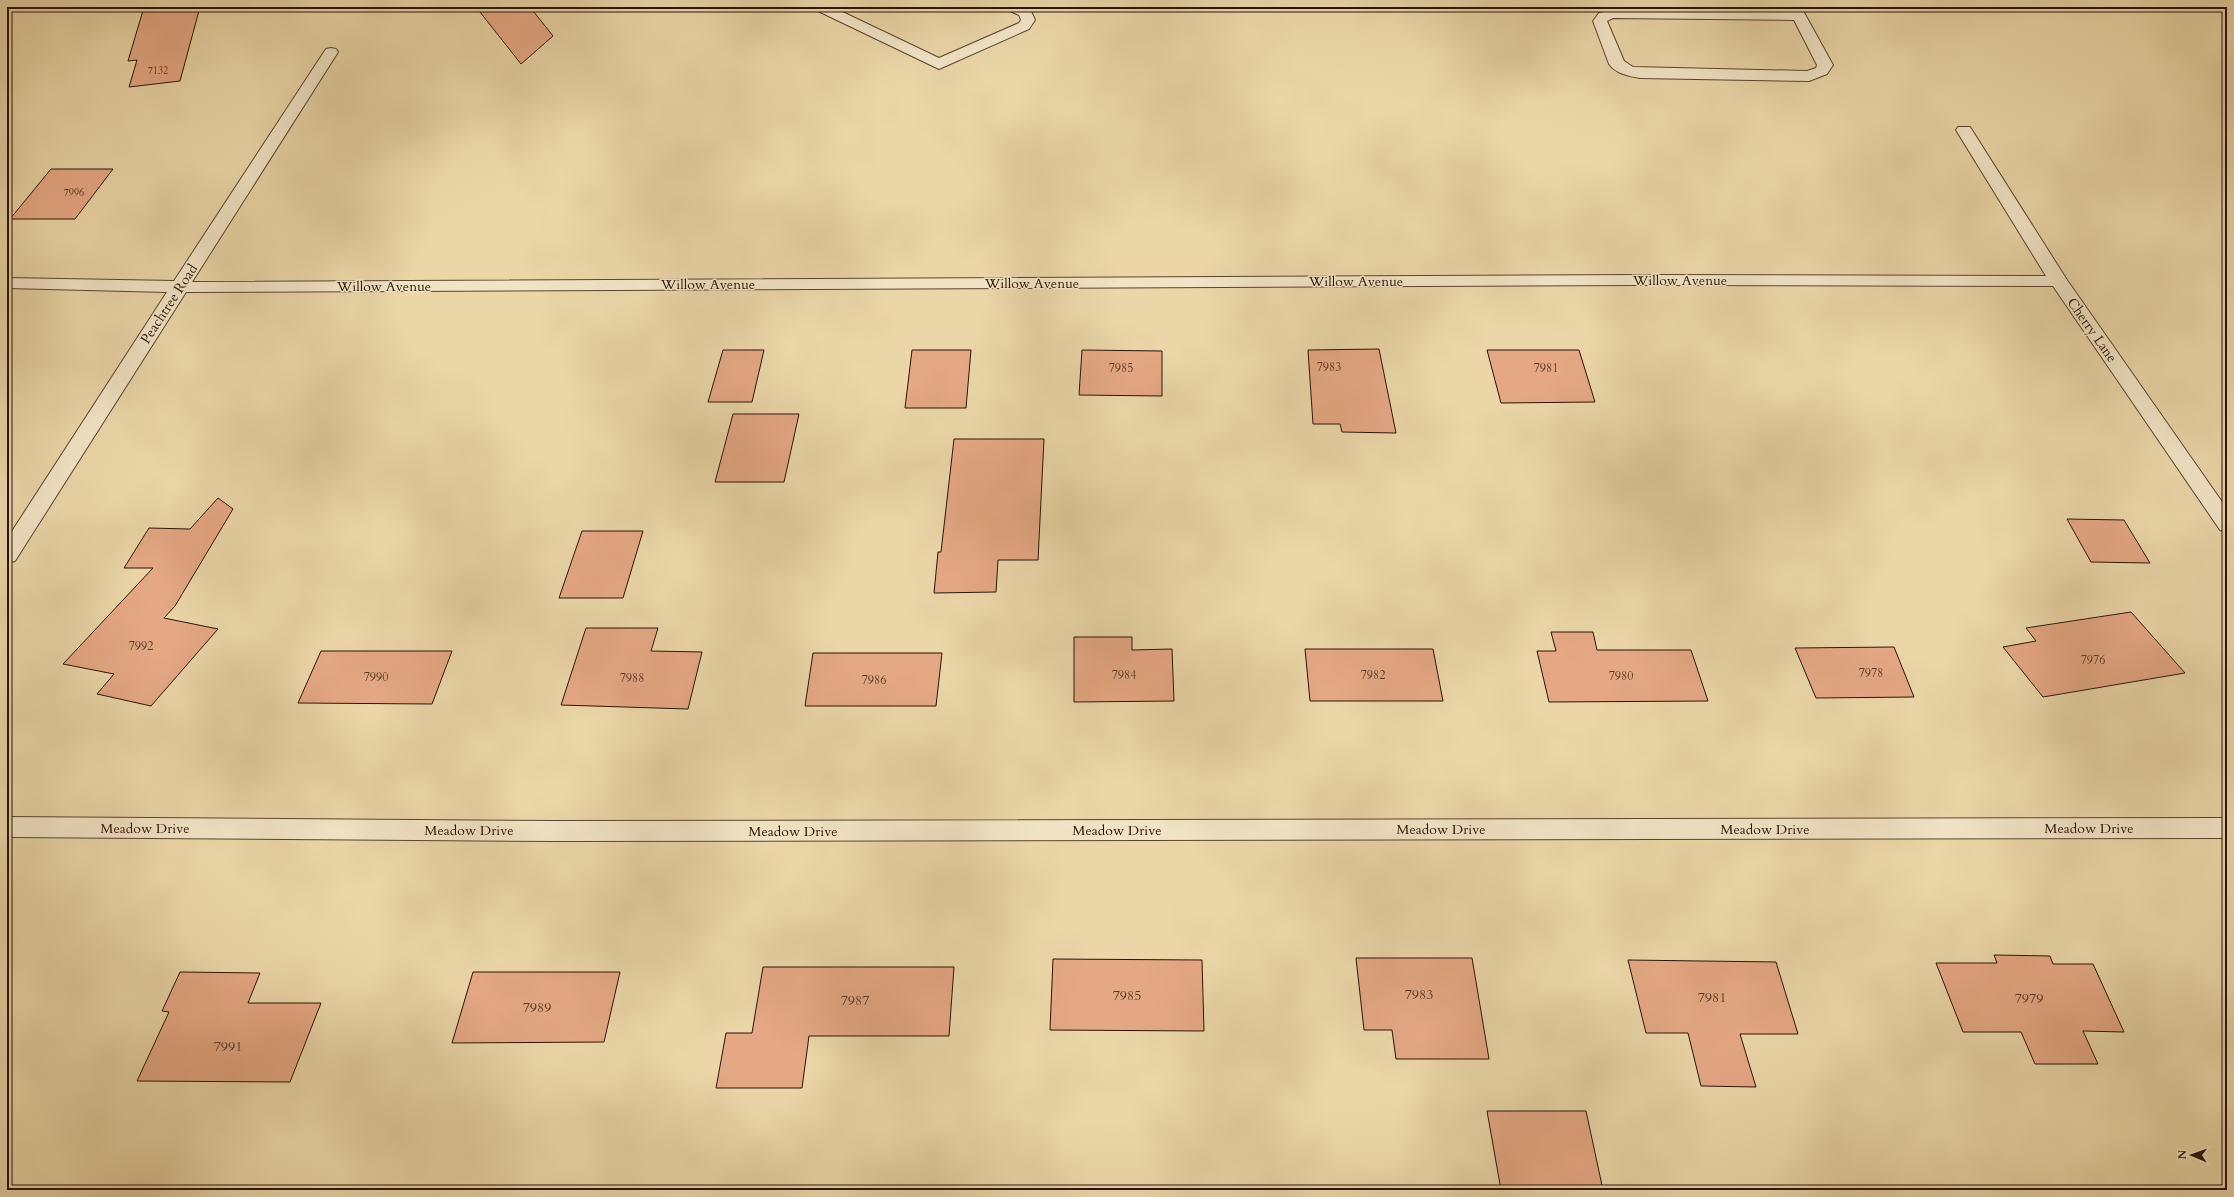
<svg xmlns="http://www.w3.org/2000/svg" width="2234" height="1197" viewBox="0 0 2234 1197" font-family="Cardo,serif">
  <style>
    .building { fill: #e4a884; stroke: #2a1406 }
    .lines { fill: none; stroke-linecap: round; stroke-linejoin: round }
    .minor-casing { stroke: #5a442e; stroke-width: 2 }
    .minor { fill: #f1e4c6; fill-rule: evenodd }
    .labels { text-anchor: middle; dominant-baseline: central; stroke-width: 3; stroke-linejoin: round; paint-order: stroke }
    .far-number-label { font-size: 10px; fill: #583926 }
    .number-label { font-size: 12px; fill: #583926 }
    .street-label { font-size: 14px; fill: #2a1406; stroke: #f1e4c6 }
    .near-number-label { font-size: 14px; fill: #583926 }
  </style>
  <rect width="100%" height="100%" fill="#ead6a7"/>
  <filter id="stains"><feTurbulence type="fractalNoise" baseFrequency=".005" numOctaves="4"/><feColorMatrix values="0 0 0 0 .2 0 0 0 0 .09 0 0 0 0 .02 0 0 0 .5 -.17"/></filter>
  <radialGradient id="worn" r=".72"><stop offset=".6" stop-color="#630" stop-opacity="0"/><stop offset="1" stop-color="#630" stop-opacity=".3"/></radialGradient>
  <path class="building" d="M144 7H200L180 81 129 87 137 60 128 61Z
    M476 7H530L553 36 521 64Z
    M51 169H113L75 219H10Z
    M1379 349 1396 433 1342 432 1340 424H1313L1308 350Z
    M723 350H764L752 402H708Z
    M912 350H971L966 408H905Z
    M1082 350 1162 351V396L1079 395Z
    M1487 350H1579L1595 402 1501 403Z
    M733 414H799L784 482H715Z
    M954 439H1044L1038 560H998L996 592 934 593 938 552H941Z
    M218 498 233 509 175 606 164 618 218 629 151 706 97 694 114 674 63 664 153 568H124L149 528 190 529Z
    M2067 519 2124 520 2150 563 2091 562Z
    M582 531H643L623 598H559Z
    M2131 612 2185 673 2043 697 2003 647 2036 641 2026 628Z
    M586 628H658L651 651 702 652 688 709 561 705Z
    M1551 632H1593L1597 650H1691L1708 701 1549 702 1537 651H1556Z
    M1074 637H1132V650L1172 649 1174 701 1074 702Z
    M1894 647 1914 697 1816 698 1795 648Z
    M1305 649H1433L1443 701H1310Z
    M321 651H452L432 704 298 703Z
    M813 653H942L936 706H805Z
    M1994 955 2050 956 2053 964H2093L2124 1032 2083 1031 2098 1064H2035L2021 1032H1963L1936 963H1997Z
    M1356 958H1472L1489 1059H1396L1392 1030H1364Z
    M1053 959 1202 960 1204 1031 1050 1030Z
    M1628 960 1776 962 1798 1034H1740L1756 1087 1701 1086 1688 1033H1646Z
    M763 967H954L949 1036H809L802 1088H716L726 1033H752Z
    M180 972 260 973 248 1003H321L290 1082 137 1081 169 1012 162 1011Z
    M473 972H620L604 1042 452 1043Z
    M1487 1111H1586L1603 1190H1501Z"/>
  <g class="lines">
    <g class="minor-casing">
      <path id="minor" d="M814 7H832L939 58 1019 23 1021 20 1019 15 1008 10 1006 7 1030 9 1035 20 1029 29 939 69 816 10Z
        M1787 7H1801L1833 65 1827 74 1809 81 1640 78C1629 76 1616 74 1609 64L1593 21 1599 13 1613 10 1789 12ZM1613 18 1794 20 1817 65 1816 68 1807 71 1633 67 1624 61 1607 21Z
        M331 48 336 49 338 52 192 282 1641 275 2046 276 1956 130 1958 127H1970L2067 280 2227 509V532L2220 530 2053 286 1641 285 186 292 15 561 7 563V539L167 292 7 288V278L174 281 324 52 326 49Z
        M7 817 555 821 2227 818V838L555 841 7 837Z"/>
    </g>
    <use href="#minor" class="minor"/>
  </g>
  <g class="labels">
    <g class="far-number-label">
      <text x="158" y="71">7132</text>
      <text x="74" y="193">7996</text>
    </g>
    <g class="number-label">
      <text x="1329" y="367">7983</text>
      <text x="1121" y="368">7985</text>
      <text x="1546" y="368">7981</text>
      <text x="141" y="646">7992</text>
      <text x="2093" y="660">7976</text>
      <text x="1871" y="673">7978</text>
      <text x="1124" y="675">7984</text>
      <text x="1373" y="675">7982</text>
      <text x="1621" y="676">7980</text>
      <text x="376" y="677">7990</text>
      <text x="632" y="678">7988</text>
      <text x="874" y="680">7986</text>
    </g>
    <g class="street-label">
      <text x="1680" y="280">Willow Avenue</text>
      <text x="1356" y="281">Willow Avenue</text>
      <text x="1032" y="283">Willow Avenue</text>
      <text x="708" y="284">Willow Avenue</text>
      <text x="384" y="286">Willow Avenue</text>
      <text transform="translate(169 304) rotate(-57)">Peachtree Road</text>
      <text transform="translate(2092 330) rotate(55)">Cherry Lane</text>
      <text x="145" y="828">Meadow Drive</text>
      <text x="2089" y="828">Meadow Drive</text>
      <text x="1441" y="829">Meadow Drive</text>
      <text x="1765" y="829">Meadow Drive</text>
      <text x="469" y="830">Meadow Drive</text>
      <text x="1117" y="830">Meadow Drive</text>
      <text x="793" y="831">Meadow Drive</text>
    </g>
    <g class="near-number-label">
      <text x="1419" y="994">7983</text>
      <text x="1127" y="995">7985</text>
      <text x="1712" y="997">7981</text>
      <text x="2029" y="998">7979</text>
      <text x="855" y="1000">7987</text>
      <text x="537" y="1007">7989</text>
      <text x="228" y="1046">7991</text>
    </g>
  </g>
  <rect width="2234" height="1197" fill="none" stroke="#ead6a7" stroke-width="24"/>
  <rect x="8" y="8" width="2218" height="1181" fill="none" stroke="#2a1406" stroke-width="2"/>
  <rect x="12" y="12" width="2210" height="1173" fill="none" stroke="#2a1406"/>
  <g transform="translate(2192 1155) rotate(272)" stroke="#f1e4c6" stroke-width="3" paint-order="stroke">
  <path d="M0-3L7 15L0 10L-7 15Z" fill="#2a1406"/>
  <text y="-6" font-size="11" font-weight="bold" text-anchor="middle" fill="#2a1406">N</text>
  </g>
  <rect width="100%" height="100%" filter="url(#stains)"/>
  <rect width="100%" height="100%" fill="url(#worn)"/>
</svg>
